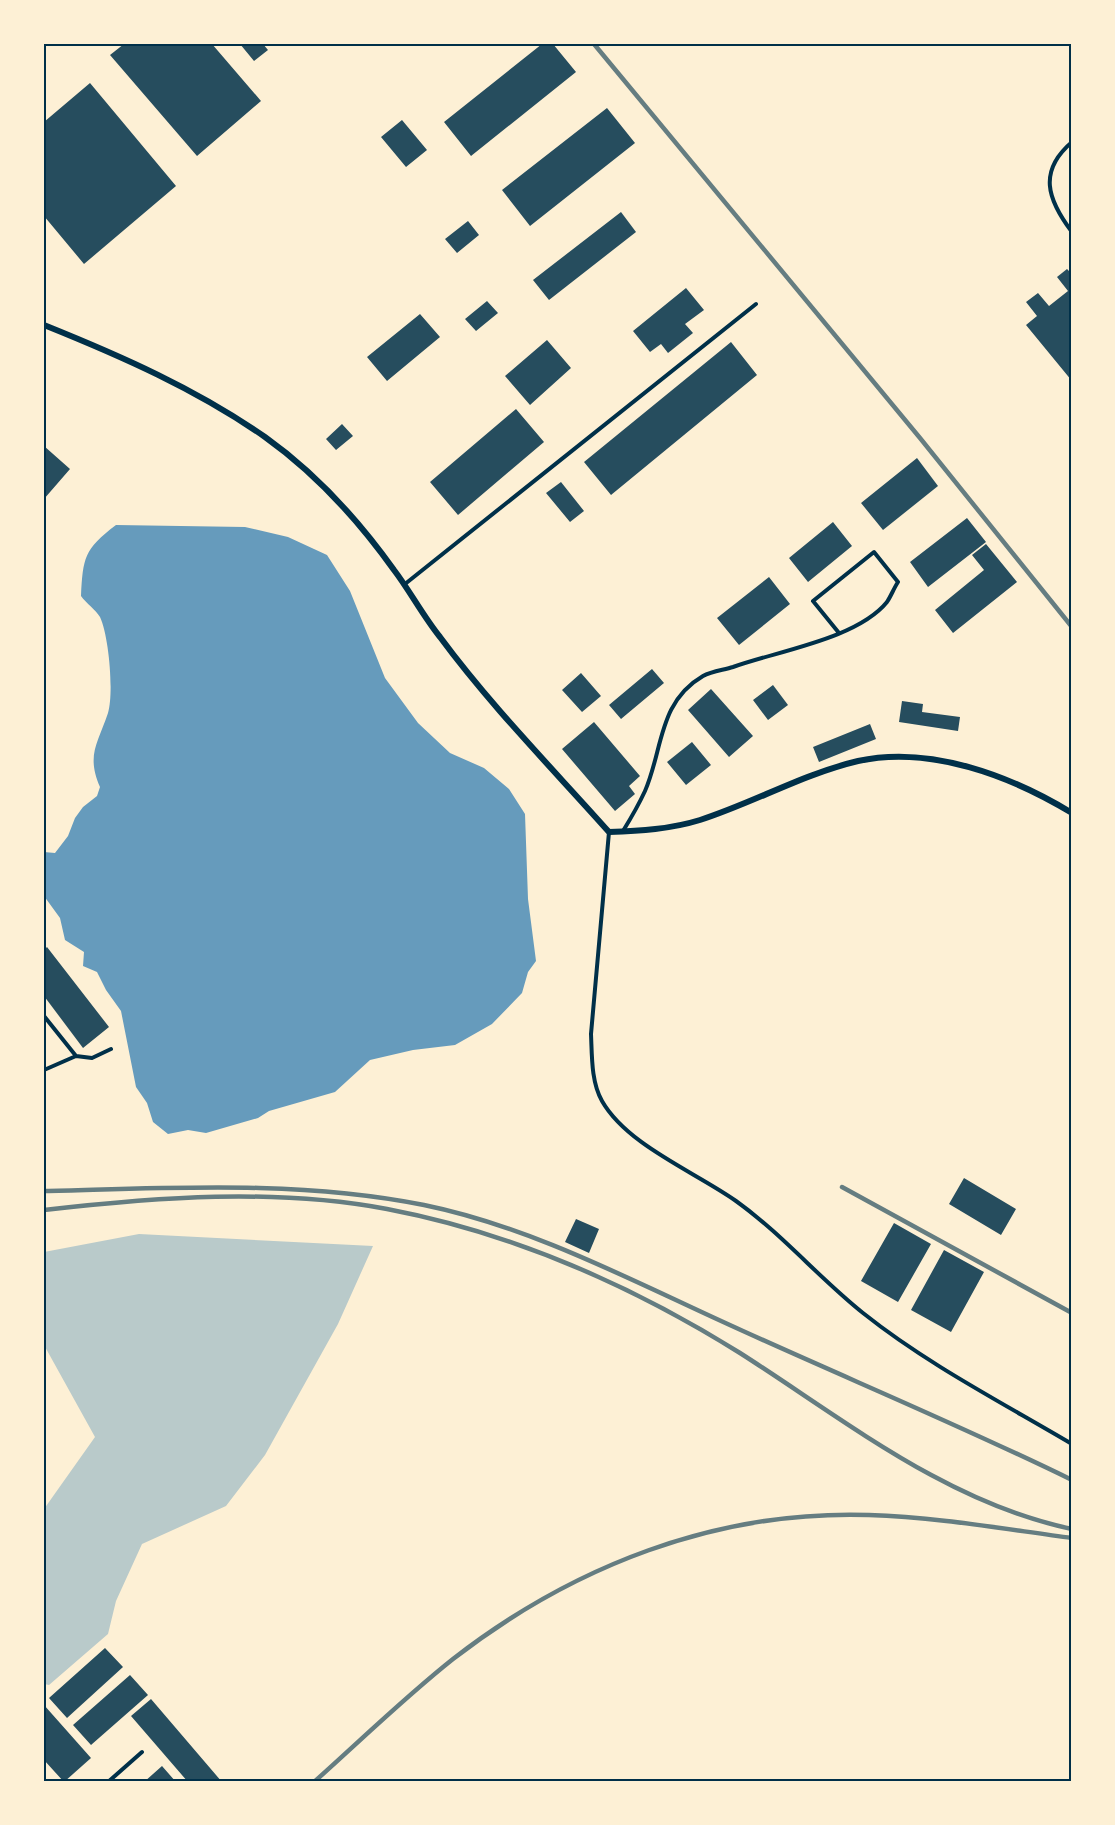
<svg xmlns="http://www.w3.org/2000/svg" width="1115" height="1825" viewBox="0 0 1115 1825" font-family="Lato,sans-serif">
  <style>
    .green { fill: #b9caca }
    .water { fill: #669bbc }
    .building { fill: #264d5e }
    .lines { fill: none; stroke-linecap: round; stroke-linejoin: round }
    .service { stroke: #003049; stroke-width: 4 }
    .minor { stroke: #003049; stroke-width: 6 }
    .rail { stroke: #657d81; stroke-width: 4.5 }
    .neatline { fill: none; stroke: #003049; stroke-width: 2 }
  </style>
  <rect width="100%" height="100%" fill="#fdf0d5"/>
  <path class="green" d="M139 1234 373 1246 338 1324 265 1455 226 1506 142 1544 116 1601 108 1634 49 1685 44 1684V1509L95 1437 44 1345V1252Z"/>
  <path class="water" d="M116 525 245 527 288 537 327 555 350 591 385 678 418 723 450 753 484 768 509 789 525 814 528 899 536 961 528 972 522 993 492 1024 455 1045 413 1050 370 1060 335 1092 269 1111 258 1118 206 1133 188 1130 168 1134 153 1122 147 1103 136 1087 121 1011 106 990 97 972 83 966 84 952 65 940 60 918 44 896V852L55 853 68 836 75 818 83 807 97 796 100 787C86 755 98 743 108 713 114 693 109 636 100 617 96 610 86 603 81 596 83 558 84 549 116 525Z"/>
  <path class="building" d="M124 44H212L261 101 197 156 110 55Z
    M240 44H263L268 50 254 61Z
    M542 44H553L576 72 471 156 444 122Z
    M90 83 176 186 84 264 44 216V122Z
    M607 108 635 143 530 226 502 190Z
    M402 120 427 150 406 167 381 137Z
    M621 212 636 232 549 300 533 280Z
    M468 221 479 235 457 253 445 239Z
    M1067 269 1072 274V381L1026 325 1037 316 1026 302 1038 293 1049 306 1068 291 1057 277Z
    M686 288 704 310 685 324 693 333 668 353 661 344 650 352 633 331Z
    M487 301 498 313 476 331 465 319Z
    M420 314 440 337 387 381 367 357Z
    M547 340 571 368 530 405 505 376Z
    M731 342 757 375 611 495 584 462Z
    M516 409 544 442 458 515 430 482Z
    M342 424 353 436 336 450 326 439Z
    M44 446 70 469 44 499Z
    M917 458 938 486 883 530 861 503Z
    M561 482 584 511 570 522 546 493Z
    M967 518 986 542 928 587 910 562Z
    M833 522 852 546 808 582 789 558Z
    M986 544 1017 582 953 633 935 610 984 570 972 555Z
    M769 577 790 604 739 645 717 618Z
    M652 669 664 683 621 719 609 705Z
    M581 673 601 696 582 712 562 690Z
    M773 685 788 705 768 720 753 700Z
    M711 689 753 736 729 757 688 710Z
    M902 701 923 704 922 712 960 717 958 731 899 722Z
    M594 722 640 776 629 786 635 794 615 811 562 749Z
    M870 724 876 739 819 762 813 747Z
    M692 742 711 765 686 785 667 762Z
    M47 947 109 1027 83 1048 44 996V950Z
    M964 1178 1016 1209 1001 1235 949 1204Z
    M576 1219 599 1229 589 1253 565 1242Z
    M894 1223 931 1244 898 1302 861 1281Z
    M944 1250 984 1272 951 1332 911 1310Z
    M105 1648 123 1667 67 1718 49 1698Z
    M130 1675 148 1695 91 1745 73 1725Z
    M151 1699 222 1782H188L131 1716Z
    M44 1705 91 1758 64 1782 44 1760Z
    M162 1766 176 1782H144Z"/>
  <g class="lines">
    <path class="service" d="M1072 142C1038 171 1047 199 1072 232
      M405 584 756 304
      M623 831C631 818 639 804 645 791 663 750 658 702 703 676 712 671 724 670 733 667 777 651 857 639 887 602 891 596 894 588 898 582L874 552 813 601 839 633
      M609 832 591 1034C592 1055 591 1082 602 1101 627 1145 695 1172 736 1201 782 1234 819 1278 863 1313 927 1364 1001 1402 1072 1444
      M44 1016 76 1056 44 1070
      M76 1056 92 1058 111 1049
      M108 1782 142 1752"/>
    <path class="minor" d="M44 325C121 356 196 389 265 437 314 472 359 521 394 570 410 591 423 616 440 637 491 706 552 768 609 832 640 831 671 829 700 820 753 803 803 774 858 761 930 745 1011 776 1072 813"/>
    <path class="rail" d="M594 44 920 438 1072 627
      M842 1187 1072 1313
      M44 1191C170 1188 299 1180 424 1205 536 1228 640 1285 743 1331 853 1381 964 1427 1072 1480
      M44 1210C157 1197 274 1188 387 1209 513 1233 631 1285 740 1353 845 1420 947 1503 1072 1529
      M314 1782C360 1741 405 1697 453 1659 573 1566 716 1510 869 1515 936 1517 1004 1529 1072 1538"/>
  </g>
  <rect width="1115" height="1825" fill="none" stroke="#fdf0d5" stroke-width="90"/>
  <rect x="45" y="45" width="1025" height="1735" class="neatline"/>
</svg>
